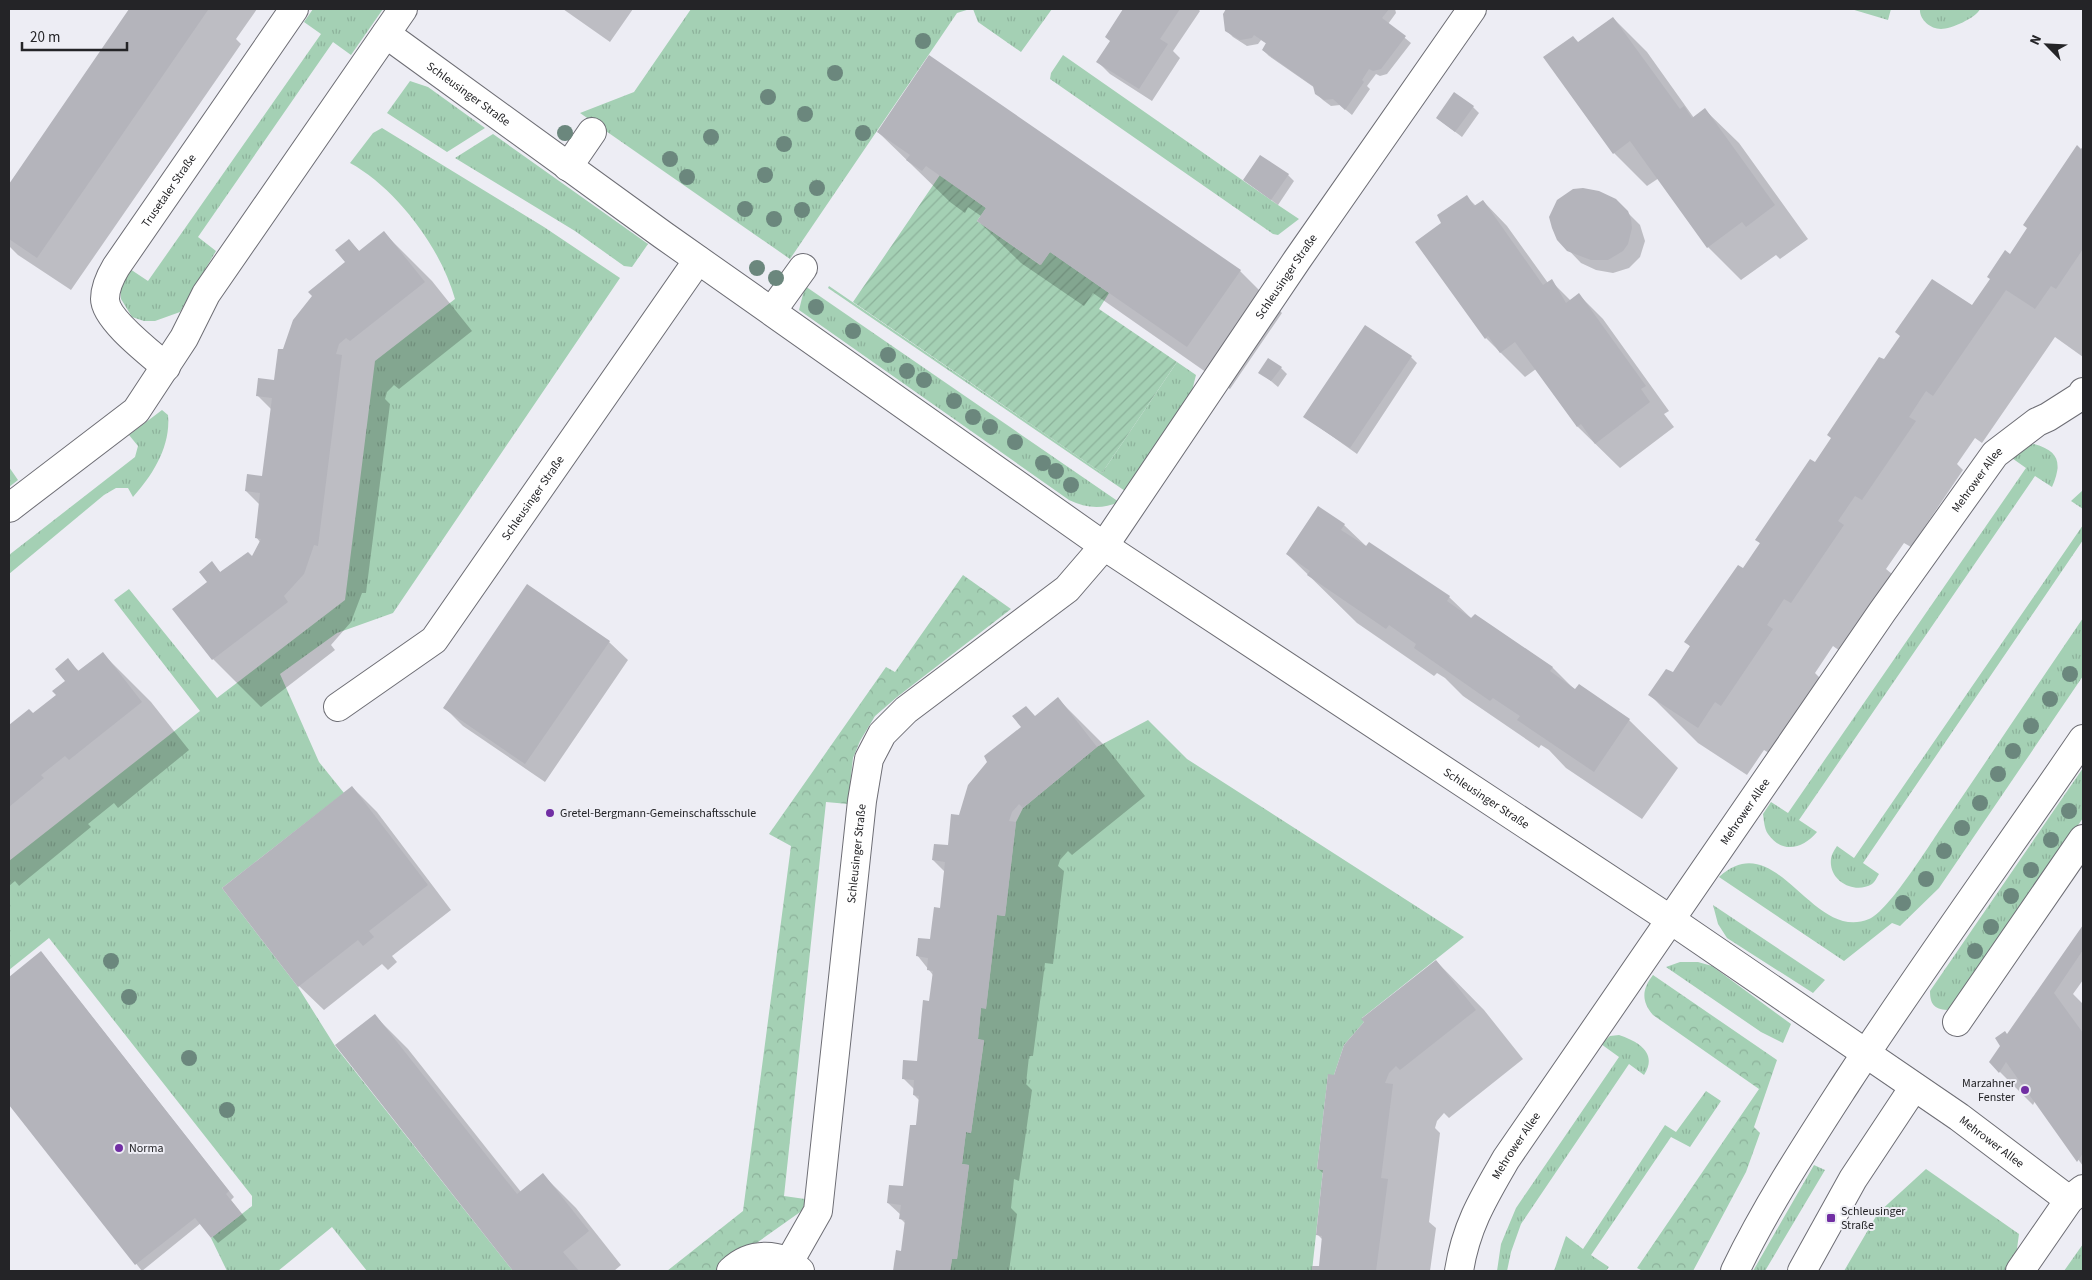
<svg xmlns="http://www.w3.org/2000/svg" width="2092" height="1280" viewBox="0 0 2092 1280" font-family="'Source Sans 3',sans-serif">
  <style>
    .grass { fill: url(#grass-tufts) }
    .forest { fill: url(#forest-crowns) }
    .garden { fill: url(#garden-furrows) }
    .shadow { fill: #0003 }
    .building { fill: #b4b4bb }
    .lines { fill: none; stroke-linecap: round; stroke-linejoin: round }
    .minor-casing { stroke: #6d6d74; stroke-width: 30 }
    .major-casing { stroke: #6d6d74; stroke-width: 30 }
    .minor { stroke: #fff; stroke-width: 28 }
    .major { stroke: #fff; stroke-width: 28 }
    .tree { fill: #6b877d }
    .poi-dot { fill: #712ea3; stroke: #ededf4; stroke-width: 2 }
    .labels { text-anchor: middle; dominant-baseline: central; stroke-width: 4; stroke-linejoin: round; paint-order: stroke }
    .street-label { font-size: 12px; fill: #242427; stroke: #ededf4 }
    .poi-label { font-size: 12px; fill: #242427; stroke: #ededf4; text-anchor: start }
  </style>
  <defs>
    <pattern id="grass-tufts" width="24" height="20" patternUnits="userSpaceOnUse" patternTransform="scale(1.25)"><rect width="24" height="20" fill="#a4d0b4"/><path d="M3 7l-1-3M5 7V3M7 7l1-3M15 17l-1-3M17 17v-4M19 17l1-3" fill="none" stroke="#8db29b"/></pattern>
    <pattern id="forest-crowns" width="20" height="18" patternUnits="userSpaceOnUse" patternTransform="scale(1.25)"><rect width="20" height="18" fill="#a4d0b4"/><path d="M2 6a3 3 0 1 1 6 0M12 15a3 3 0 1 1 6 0" fill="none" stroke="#8db29b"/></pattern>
    <pattern id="garden-furrows" width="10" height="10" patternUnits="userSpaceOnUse" patternTransform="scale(1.25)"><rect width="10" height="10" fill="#a4d0b4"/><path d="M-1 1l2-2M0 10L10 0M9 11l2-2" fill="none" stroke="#8db29b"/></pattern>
  </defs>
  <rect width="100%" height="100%" fill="#ededf4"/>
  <path class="grass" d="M313 9H383L351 55 333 42 198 237 216 251 180 312 155 321H144L132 317 121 299 120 283 130 269 148 281 321 34 304 22Z
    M691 9H970L957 13 790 259 580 113 634 92Z
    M973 9H1052L1021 52 978 22Z
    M1851 9H1891L1888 20Z
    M1920 9H1980C1976 18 1951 29 1941 29 1930 29 1919 19 1920 9Z
    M1063 55 1278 205 1299 219 1278 235 1273 234 1050 79 1051 73Z
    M410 81 428 87 485 128 447 152 387 113Z
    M382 128 544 227 620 278 393 613 337 633 280 674 319 762 344 793 222 888 298 987 335 1046 513 1271H367L332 1227 278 1271H227L211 1238 252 1206V1196L49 938 9 970V861L200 711 114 600 129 589 217 698 345 600 375 361 455 299C441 248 396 188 350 163L373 133Z
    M493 134 648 244 632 267 624 266 575 231 455 158Z
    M805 286 1119 502C1101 510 1086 508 1069 500L799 310Z
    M829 286 1102 473 1177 362 1196 375 1189 403 1128 493 828 288Z
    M162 410 168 415C171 446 153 475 133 497L128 488H116L104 495 9 574V555L135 457 138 446 129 435Z
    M2034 444C2060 451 2062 464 2052 487L2035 476 1799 820 1817 832C1803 849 1782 854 1768 834 1764 828 1764 820 1763 814L1771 802 1788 813 2026 468 2009 456 2020 447Z
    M9 467 18 480 9 487Z
    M2083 490V509L2071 501Z
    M2083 525V540L1863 863 1879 874C1877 877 1875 882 1872 884 1856 894 1833 883 1831 865 1830 857 1833 852 1837 846L1854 858Z
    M2083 618V676L1939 888 1900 926 1892 923 1844 961 1719 877C1777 824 1811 943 1869 919 1888 912 1930 844 1943 825 1990 756 2036 687 2083 618Z
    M1148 720 1187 759 1464 937 1362 1018 1364 1022 1344 1045 1334 1075H1328L1317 1169 1323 1170 1312 1271H950L952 1259H957L969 1165 962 1164 966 1132 971 1133 984 1041 978 1039 981 1008H986L997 915 1005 916 1016 822 1023 808 1097 747Z
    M2083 768V818L1957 1000 1947 1010C1934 1009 1930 1004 1930 991Z
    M1713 905 1825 980 1813 993 1727 938 1718 924Z
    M1680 962H1698L1712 966 1791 1024 1783 1043 1761 1032 1666 967Z
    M1619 1035C1639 1042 1658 1053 1644 1075L1629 1064 1521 1224 1511 1252 1507 1271H1497L1501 1244 1516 1208 1619 1057 1601 1044 1610 1036Z
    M1706 1091 1721 1101 1690 1147 1671 1137 1591 1255 1609 1267 1606 1271H1554L1566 1236 1583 1249 1665 1125 1676 1132Z
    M1814 1165 1825 1170 1765 1271H1753Z
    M1926 1169 2019 1234 2016 1256 2005 1271H1844L1878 1213Z
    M2083 1244V1271H2064Z"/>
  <path class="forest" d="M963 575 1011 609 897 697 875 716 860 741 853 758 848 804 826 802 784 1196 805 1199 803 1210 717 1271H667L743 1211 791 846 769 834 886 667 895 672Z
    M1653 975 1777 1060 1754 1127 1760 1133 1746 1172 1693 1271H1643L1637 1268 1759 1089 1653 1015C1641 1001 1642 989 1653 975Z"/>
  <path class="garden" d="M940 175 986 208 977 221 1040 265 1050 252 1109 293 1099 309 1177 362 1102 473 853 302Z"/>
  <path class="shadow" d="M131 9H257L236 39 241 44 71 290 18 255 9 246V186Z
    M563 9H633L610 42Z
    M1124 9H1198L1200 11 1173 51 1180 58 1152 101 1110 74 1098 62 1111 41 1106 37Z
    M1228 9H1395L1396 13 1388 24 1411 43 1387 74 1380 76 1376 74 1367 86 1370 89 1352 115 1340 105 1331 106 1323 100 1316 93 1315 88 1269 56 1263 50 1267 44 1261 40 1258 44 1247 46 1233 37 1226 30 1224 15Z
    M1613 18 1647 52 1694 118 1705 110 1739 143 1808 239 1780 259 1776 255 1741 280 1708 247 1659 178 1647 186 1614 153 1579 43Z
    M1473 107 1479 113 1462 137 1437 118Z
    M878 132 1240 271 1282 313 1230 389 1093 293 1084 306 1021 263 978 221 981 216 968 207 965 213 950 202Z
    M2083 148V357L2055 337 1982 443 1975 438 1957 464 1963 470 1911 547 1904 543 1886 569 1892 574 1840 651 1833 646 1815 673 1820 678 1769 753 1764 750 1747 775 1698 743 1650 695 1673 674 1691 647 1686 642 1744 569 1761 544 1757 540 1815 464 1884 361 1973 307 2011 256Z
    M1288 175 1294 181 1278 205 1244 180Z
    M1466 196 1476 206 1483 201 1507 226 1548 283 1551 281 1571 301 1579 295 1603 319 1669 411 1664 414 1674 427 1620 468 1578 427 1536 369 1525 377 1486 338 1417 242 1442 224Z
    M1615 200 1640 225 1645 241 1640 257 1629 268 1613 273 1596 270 1581 263 1558 239Z
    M384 233 432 281 472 331 399 389 394 385 387 392 385 399 390 404 366 593H362L351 622 331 645 335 650 261 707 213 659 212 563 221 573 252 558 260 542 256 537 260 505 246 491 264 477 272 410 257 395 275 382 284 351 347 262 349 241 360 252Z
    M1411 357 1417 363 1357 454 1305 417Z
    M1281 368 1287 374 1278 387 1260 372Z
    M1344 525 1367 547 1449 597 1472 619 1475 615 1553 668 1576 691 1629 720 1678 768 1642 819 1566 768 1549 750 1541 745 1539 748 1463 696 1445 678 1437 673 1434 676 1357 623 1287 554Z
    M609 642 628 660 545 782 463 726 444 707Z
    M103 654 151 702 189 750 118 808 114 803 88 824 91 827 19 886 15 881 9 886V726L29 710 33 715 57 695 67 681V660L80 672Z
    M1058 699 1106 747 1145 796 1072 855 1068 851 1060 860 1058 866 1064 871 1053 964 1045 963 1033 1056H1029L1026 1084 1032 1090 1019 1181 1014 1179 1011 1208 1017 1214 1009 1271H895L897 1251 903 1252 906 1224 900 1218 901 1215 888 1203 904 1188 917 1126 920 1101 914 1095 915 1090 903 1078 918 1062 930 1002 933 975 917 955 931 940 941 909 945 872 933 860 949 847 960 816 1035 717Z
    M352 787 377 812 451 910 392 956 397 962 388 970 382 964 324 1010 299 986 224 888Z
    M2083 928V980L2073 994 2083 1004V1166L2035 1101 2033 1105 1990 1062Z
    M41 952 234 1197 231 1200 247 1220 218 1243 201 1223 142 1271 9 1103V978Z
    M1436 961 1484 1010 1523 1059 1449 1118 1444 1113 1437 1121 1435 1128 1440 1133 1429 1222 1436 1228 1430 1271H1313V1267H1320L1323 1240 1317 1234 1324 1174 1318 1169 1335 1076Z
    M375 1016 408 1049 521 1192 543 1175 576 1208 621 1265 614 1271H515L337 1046Z"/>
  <path class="building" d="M129 9 208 10 37 258 9 239V184Z
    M1123 9H1180L1160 39 1168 44 1139 89 1096 62 1110 41 1105 37Z
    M1226 9H1389L1382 18 1406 36 1381 69 1373 71 1369 69 1362 80 1364 82 1345 110 1333 99 1324 100 1315 94 1313 86 1262 50 1266 43 1254 35 1252 38 1240 40 1225 31 1223 14Z
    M1613 17 1680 109 1684 106 1692 118 1705 108 1775 205 1746 227 1742 222 1707 248 1630 141 1613 154 1543 57 1573 36 1578 42Z
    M929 55 1241 270 1187 347 1050 252 1041 265 977 221 986 208 926 166 922 171 906 160 910 155 877 132Z
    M1454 92 1474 106 1455 132 1436 118Z
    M2077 145 2081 149 2083 146V249L2056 289 2051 286 2035 309 2006 290 1933 396 1926 391 1909 417 1916 421 1862 500 1855 496 1838 521 1844 525 1791 603 1784 599 1767 625 1773 629 1721 706 1715 702 1698 728 1648 695 1666 669 1673 672 1690 646 1684 642 1738 565 1743 568 1760 543 1755 540 1810 459 1815 462 1831 438 1827 435 1879 357 1884 359 1900 336 1895 332 1932 279 1972 305 1990 279 1987 277 2005 250 2010 254 2027 228 2023 225Z
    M1260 155 1289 174 1271 200 1243 180Z
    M1583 188 1599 191 1616 199 1628 211 1631 219 1632 228 1628 244 1623 251 1608 260H1591L1567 251 1557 240 1552 228 1549 217 1557 200 1573 189Z
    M1467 195 1474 206 1483 200 1543 285 1552 279 1566 303 1579 293 1646 386 1641 389 1650 402 1595 444 1581 424 1577 427 1515 342 1500 353 1488 336 1485 339 1415 242 1441 223 1437 215Z
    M384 231 425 282 350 341 346 338 339 344 336 354 342 355 318 546 314 545 304 574 284 596 288 602 212 660 172 609 207 582 199 572 212 561 220 572 248 552 252 556 261 539 255 538 260 493 245 491 247 474 262 476 272 398 256 396 258 378 274 380 278 349H283L293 320 312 296 308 292 345 262 335 250 349 239 359 251Z
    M1365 325 1412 356 1350 448 1303 417Z
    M1268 358 1282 367 1271 381 1258 373Z
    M1318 506 1345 524 1341 530 1366 546 1369 542 1450 596 1447 601 1471 618 1475 614 1553 667 1550 671 1575 689 1579 684 1630 719 1594 772 1517 720 1520 716 1493 698 1490 701 1414 648 1416 644 1389 625 1386 629 1307 575 1310 571 1286 554Z
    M527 584 610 641 525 764 443 708Z
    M103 652 142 702 69 760 65 756 41 775 44 778 9 807V725L29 709 33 713 56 695 52 691 65 681 55 669 68 658 78 671Z
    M1058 697 1097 747 1023 808 1019 804 1012 812 1009 821 1016 822 1005 916 997 915 986 1009 981 1008 978 1039 984 1040 971 1133 966 1132 962 1164 969 1165 957 1259H952L950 1271H893L896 1250 901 1251 905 1220 899 1219 901 1205 887 1203 889 1185 903 1186 910 1125H916L919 1096 913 1095 914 1080 902 1079 903 1060 917 1061 923 1000 929 1001 933 971 927 970 928 958 916 956 918 938 930 939 934 907 940 908 945 862 932 860 934 844 948 845 951 814 959 815 968 785 987 762 984 756 1021 727 1012 716 1026 706 1035 716Z
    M352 786 428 885 369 931 374 937 363 946 358 940 298 987 222 888Z
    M2083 925V950L2054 993 2083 1033V1153L2077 1162 2006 1062 1999 1073 1989 1062 2000 1046 1995 1038 2005 1031 2007 1034Z
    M41 951 229 1191 226 1194 242 1214 211 1238 195 1218 135 1265 9 1105V977Z
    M1436 960 1476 1010 1400 1070 1396 1066 1389 1073 1385 1083 1393 1084 1381 1178 1388 1179 1376 1271H1312V1266H1319L1322 1236 1316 1235 1323 1170 1317 1169 1328 1074 1334 1075 1344 1045 1364 1022 1361 1019Z
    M375 1014 517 1194 543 1173 589 1231 563 1252 579 1271H513L335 1045Z"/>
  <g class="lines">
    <g class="minor-casing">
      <g id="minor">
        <path id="s1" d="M386 34 663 235 1104 546 1671 920 1959 1117 2069 1200"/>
        <path d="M568 167 592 132"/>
        <path d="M772 311 803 268"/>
        <path id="s2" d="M166 367C151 354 105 319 105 299 105 287 110 277 116 267L294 9"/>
        <path d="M9 508 136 411 184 338 206 294 403 9"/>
        <path id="s3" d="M338 707 434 640 698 260"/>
        <path id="s4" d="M789 1262 818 1211 862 801 869 759 882 734 906 710 1067 589 1104 546 1297 260 1472 9"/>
        <path d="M731 1271C751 1252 780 1252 800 1271"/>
        <path id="s5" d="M1459 1271C1466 1226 1484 1197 1506 1159L1882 612 1995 454 2037 422 2048 417 2081 396 2083 392"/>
        <path d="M2020 1271 2069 1200 2083 1189"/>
      </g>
    </g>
    <g class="major-casing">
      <path id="major" d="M1957 1022 2083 839
        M1735 1271C1767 1205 1807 1144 1847 1082 1923 966 2005 853 2083 739
        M1802 1271 1853 1179 1914 1087"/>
    </g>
    <use href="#minor" class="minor"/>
    <use href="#major" class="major"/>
  </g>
  <g class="tree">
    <circle cx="923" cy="41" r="8"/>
    <circle cx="835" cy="73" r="8"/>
    <circle cx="768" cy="97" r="8"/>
    <circle cx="805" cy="114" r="8"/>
    <circle cx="565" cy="133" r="8"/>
    <circle cx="863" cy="133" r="8"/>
    <circle cx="711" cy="137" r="8"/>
    <circle cx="784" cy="144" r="8"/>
    <circle cx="670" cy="159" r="8"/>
    <circle cx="765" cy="175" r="8"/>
    <circle cx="687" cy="177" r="8"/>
    <circle cx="817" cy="188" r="8"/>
    <circle cx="745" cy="209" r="8"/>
    <circle cx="802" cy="210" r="8"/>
    <circle cx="774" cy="219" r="8"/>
    <circle cx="757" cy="268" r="8"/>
    <circle cx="776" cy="278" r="8"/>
    <circle cx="816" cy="307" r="8"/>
    <circle cx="853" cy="331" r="8"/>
    <circle cx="888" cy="355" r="8"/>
    <circle cx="907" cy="371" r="8"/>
    <circle cx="924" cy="380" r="8"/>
    <circle cx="954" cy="401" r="8"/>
    <circle cx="973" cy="417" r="8"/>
    <circle cx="990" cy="427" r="8"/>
    <circle cx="1015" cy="442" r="8"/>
    <circle cx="1043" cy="463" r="8"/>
    <circle cx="1056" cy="471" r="8"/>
    <circle cx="1071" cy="485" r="8"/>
    <circle cx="2070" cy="674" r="8"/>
    <circle cx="2050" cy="699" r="8"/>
    <circle cx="2031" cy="726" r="8"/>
    <circle cx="2013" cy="751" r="8"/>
    <circle cx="1998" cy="774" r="8"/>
    <circle cx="1980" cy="803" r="8"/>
    <circle cx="2069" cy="811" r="8"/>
    <circle cx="1962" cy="828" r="8"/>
    <circle cx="2051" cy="840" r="8"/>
    <circle cx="1944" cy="851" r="8"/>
    <circle cx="2031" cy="870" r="8"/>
    <circle cx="1926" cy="879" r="8"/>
    <circle cx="2011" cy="896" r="8"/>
    <circle cx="1903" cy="903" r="8"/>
    <circle cx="1991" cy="927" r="8"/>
    <circle cx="1975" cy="951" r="8"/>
    <circle cx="111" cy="961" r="8"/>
    <circle cx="129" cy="997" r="8"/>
    <circle cx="189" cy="1058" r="8"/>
    <circle cx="227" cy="1110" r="8"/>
  </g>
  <g class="poi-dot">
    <circle cx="550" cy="813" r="5"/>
    <circle cx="2025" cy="1090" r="5"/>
    <circle cx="119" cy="1148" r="5"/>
    <rect x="1826" y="1213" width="10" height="10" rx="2.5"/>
  </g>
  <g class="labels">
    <g class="street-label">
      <text stroke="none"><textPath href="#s1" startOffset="102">Schleusinger Straße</textPath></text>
      <text stroke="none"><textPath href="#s2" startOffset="220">Trusetaler Straße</textPath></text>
      <text stroke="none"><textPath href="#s4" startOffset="1159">Schleusinger Straße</textPath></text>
      <text stroke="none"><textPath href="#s5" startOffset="949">Mehrower Allee</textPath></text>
      <text stroke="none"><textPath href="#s3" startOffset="290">Schleusinger Straße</textPath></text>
      <text stroke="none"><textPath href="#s1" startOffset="1340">Schleusinger Straße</textPath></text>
      <text stroke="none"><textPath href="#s5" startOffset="544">Mehrower Allee</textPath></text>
      <text stroke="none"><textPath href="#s4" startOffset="418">Schleusinger Straße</textPath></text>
      <text stroke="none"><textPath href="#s1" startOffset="1951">Mehrower Allee</textPath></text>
      <text stroke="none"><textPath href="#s5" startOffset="139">Mehrower Allee</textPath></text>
    </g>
    <g class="poi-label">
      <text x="560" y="813">Gretel-Bergmann-Gemeinschaftsschule</text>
      <text x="2015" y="1083" text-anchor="end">Marzahner<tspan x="2015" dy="14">Fenster</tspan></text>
      <text x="129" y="1148">Norma</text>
      <text x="1841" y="1211">Schleusinger<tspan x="1841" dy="14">Straße</tspan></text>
    </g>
  </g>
  <rect width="2092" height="1280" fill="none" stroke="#242427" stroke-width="20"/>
  <g transform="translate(2047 45) rotate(294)" stroke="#ededf4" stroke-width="4" paint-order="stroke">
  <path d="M0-4L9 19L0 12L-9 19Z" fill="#242427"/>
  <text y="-8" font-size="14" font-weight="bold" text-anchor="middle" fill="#242427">N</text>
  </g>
  <path d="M22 42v8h105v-8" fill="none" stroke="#242427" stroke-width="2.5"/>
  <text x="30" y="42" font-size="15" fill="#242427" stroke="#ededf4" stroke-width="4" paint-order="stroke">20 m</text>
</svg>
